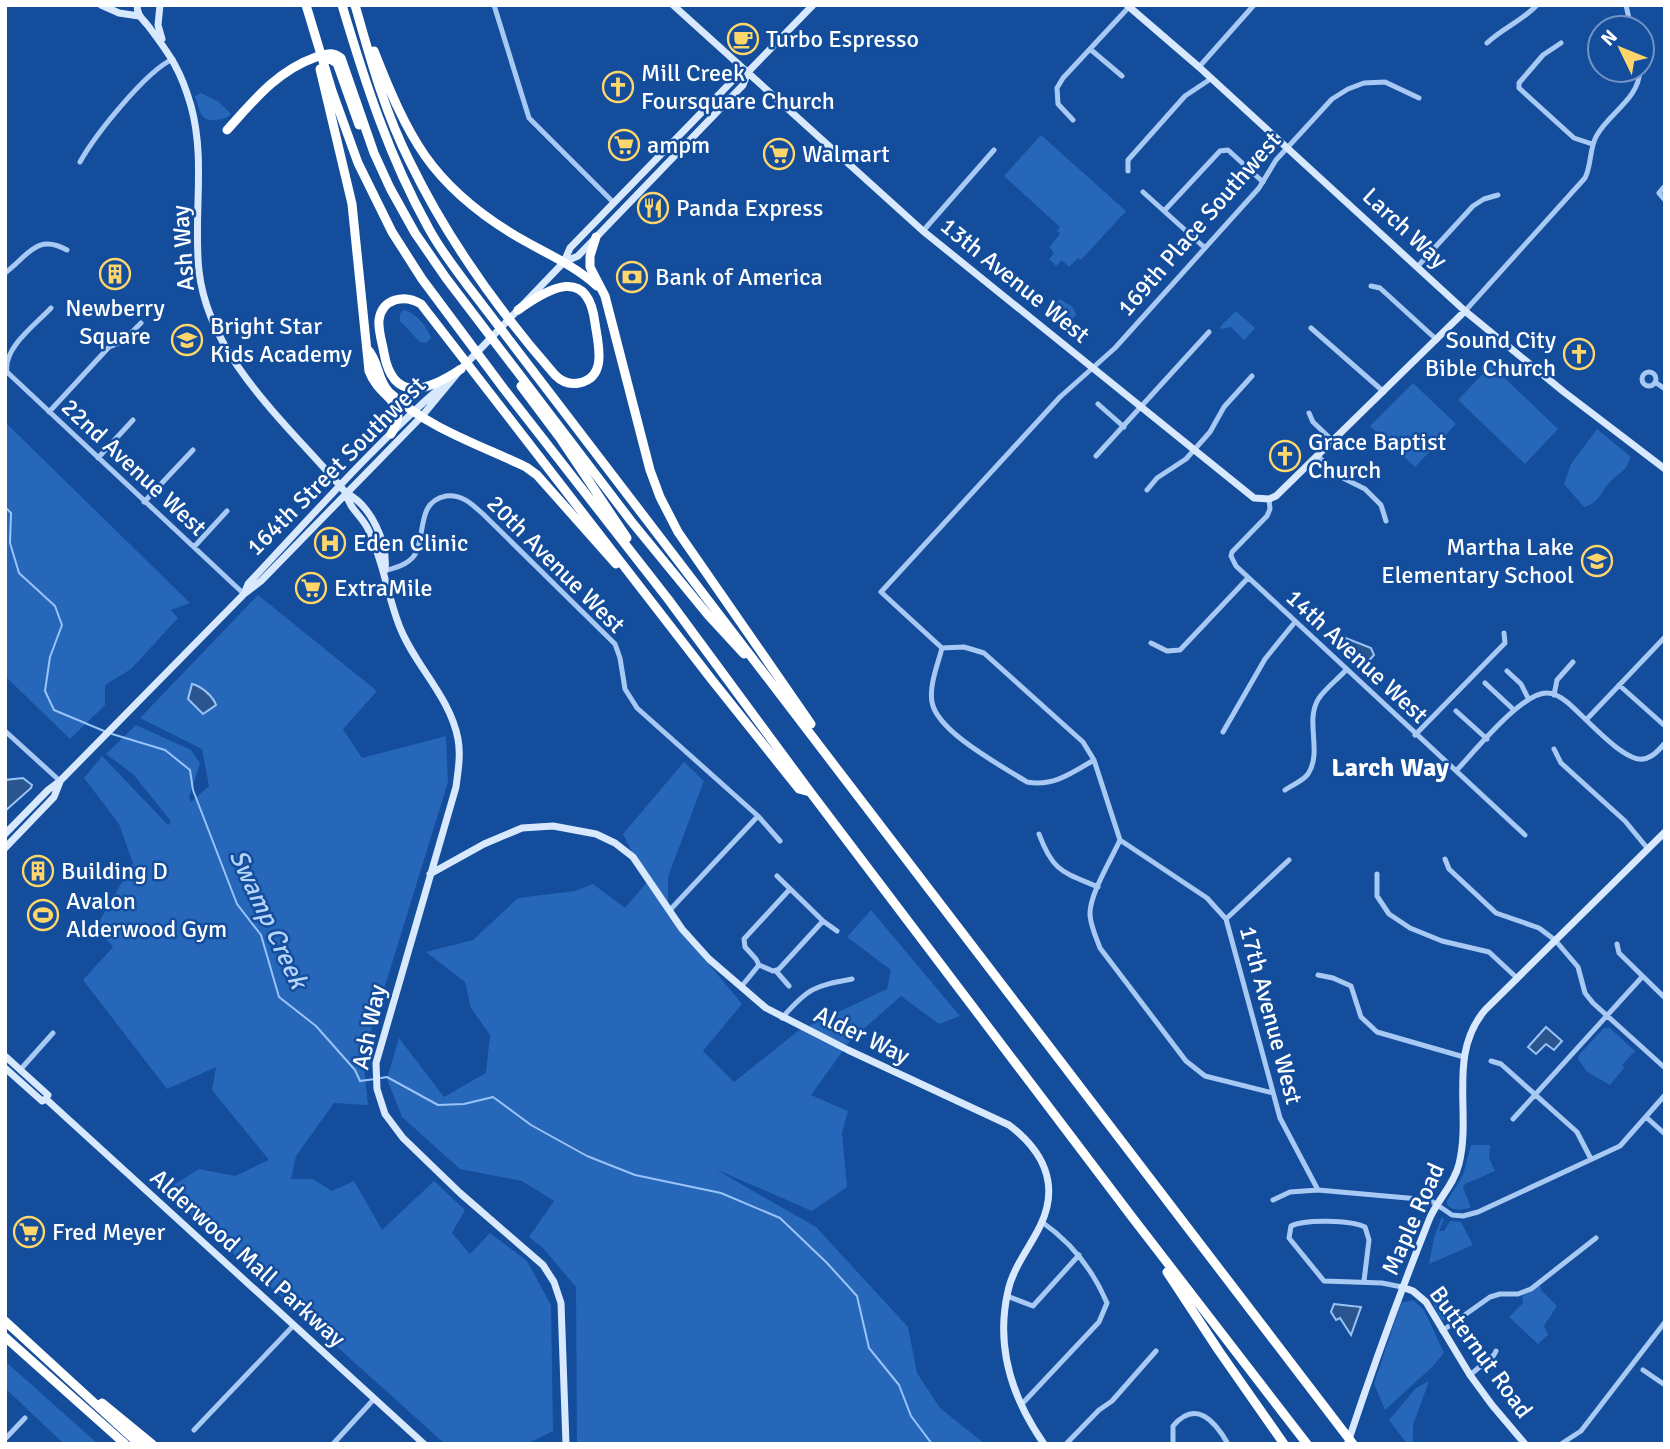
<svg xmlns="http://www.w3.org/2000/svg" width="1670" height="1449" viewBox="0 0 1670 1449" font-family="Signika,sans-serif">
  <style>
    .green { fill: #2667ba }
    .water { fill: #2a558f; stroke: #9ac4f7; stroke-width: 2 }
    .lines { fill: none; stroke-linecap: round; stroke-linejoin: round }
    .stream { stroke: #9ac4f7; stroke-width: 2 }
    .street { stroke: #a8c9f4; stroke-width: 5 }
    .secondary { stroke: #d8e8fd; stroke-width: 7 }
    .highway { stroke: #fff; stroke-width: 9 }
    .labels { text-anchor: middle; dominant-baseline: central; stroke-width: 5; stroke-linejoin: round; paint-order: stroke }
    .poi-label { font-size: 24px; fill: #fff; stroke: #134d9c; text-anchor: start }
    .street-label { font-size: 24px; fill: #fff; stroke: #134d9c }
    .neighbourhood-label { font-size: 26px; font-weight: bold; fill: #fff; stroke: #134d9c }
    .water-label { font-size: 26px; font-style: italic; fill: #b5d4fa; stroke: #134d9c }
  </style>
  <rect width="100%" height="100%" fill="#134d9c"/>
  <path class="green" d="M201 93 219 102 231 114C226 119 222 119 215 120 200 122 199 108 195 96Z
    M1041 135 1126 211 1081 260 1078 258 1069 267 1062 260 1056 266 1049 259 1054 253 1049 247 1060 234 1057 231 1060 227 1004 176Z
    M1060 299C1067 305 1074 304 1076 315L1064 328 1049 320 1044 313Z
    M403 310C414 311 428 327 431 338L426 343 420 342 400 321V314Z
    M1236 311 1255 328 1244 340 1231 327 1221 329 1220 327Z
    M1491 365 1558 429 1525 464 1458 400Z
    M1413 383 1456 424 1415 467 1370 426Z
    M5 422 190 603 171 610 178 618 131 669 105 685V705L70 739 5 676Z
    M1597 429 1631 457C1627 469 1621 472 1613 479 1601 489 1601 503 1584 507L1564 484 1571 464Z
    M258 595 377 691 343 729 362 758 446 736 448 782 363 1057 368 1105 334 1103 296 1156 291 1179H313L332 1191 354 1181 382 1230 434 1181 465 1210 452 1233 470 1254 490 1233 527 1261 551 1305 553 1431 527 1444H445L164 1191 199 1169 235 1176 269 1160 212 1090 216 1067 167 1089 83 980 113 947 96 927 133 863 119 824 84 778 102 756 168 825 170 824V820L133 774 106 754 136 725 191 750 200 763 189 797 191 802 209 786 202 749 140 718Z
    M684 762 704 781 668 877V915L742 1004 703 1051 734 1082 798 1031 887 989 891 970 847 937 871 910 960 1016 939 1024 901 996 850 1041 811 1095 848 1111 842 1133 847 1187 812 1211 715 1169 816 1227 908 1327 917 1373 940 1408 985 1444H577L576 1287 543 1248 529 1237 554 1201 522 1181 460 1169 402 1117 387 1079 399 1038 444 1097 486 1073 490 1035 471 1008 465 982 426 952 473 940 518 898 575 891 593 884 625 908 647 882 623 834Z
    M1604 1028H1610L1635 1051 1622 1065 1624 1068 1610 1085 1587 1072 1578 1059 1579 1055Z
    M1471 1145H1490L1489 1158 1495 1171 1465 1184 1463 1188 1471 1207C1462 1211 1454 1211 1447 1205V1201L1463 1175Z
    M1442 1217 1444 1219 1439 1231H1444L1450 1221 1461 1222 1473 1245 1429 1264 1434 1238Z
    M1540 1285 1541 1290 1557 1306 1544 1326 1548 1335 1538 1344 1509 1317 1523 1303 1522 1296Z
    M1444 1293 1459 1311 1445 1321 1441 1319 1432 1301Z
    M1413 1300 1424 1310 1444 1353 1433 1366 1385 1410 1374 1384 1401 1303Z
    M5 1361 98 1444H64L5 1388Z
    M1429 1381 1413 1425V1444H1407L1389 1420 1416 1388Z"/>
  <path class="water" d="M1343 637 1371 648 1374 655 1365 665 1342 643Z
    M192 684C201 686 213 696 216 705L203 714 188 699Z
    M23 778 32 785 31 788 5 811V780Z
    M1546 1027 1562 1041 1554 1050 1546 1044 1536 1054 1528 1047Z
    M1334 1304 1361 1307 1351 1335 1340 1318 1336 1320 1331 1312Z"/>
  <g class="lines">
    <path class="stream" d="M5 507 11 513 10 543 19 573 55 606 62 625 50 657 45 691 54 710 104 731
      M112 734 165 750 190 770 193 790 237 904 261 935 279 997 316 1026 355 1070 360 1081 375 1079
      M381 1078 387 1077 438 1105 464 1104 493 1097 531 1125 587 1156 635 1175 721 1193 780 1218 827 1263 857 1296 869 1348 899 1385 911 1416 932 1444"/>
    <path class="street" d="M494 5 529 118 614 203
      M1626 5 1631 28
      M1487 43C1503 28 1522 21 1537 5
      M1561 43 1543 55 1519 83V88L1574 138 1592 144
      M1090 49 1122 76
      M1199 67 1254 5
      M1419 98 1385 82 1364 83 1348 89 1332 99 1276 160 1259 188 1115 348 1060 397 881 592 942 648 964 647 984 653 1083 742 1094 760 1120 840 1207 898 1226 919 1280 1118 1318 1190 1430 1200 1452 1215 1463 1216 1478 1212 1620 1146 1665 1095
      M1073 120 1058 104 1057 88 1063 78 1129 7
      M80 162C95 135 146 71 173 59
      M1128 171V160L1185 96 1212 78
      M1665 186 1659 193 1665 200
      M1143 192 1205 248
      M1164 211 1220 151 1228 150 1263 182
      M923 231 994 150
      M1418 266 1473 206 1484 199 1498 195
      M5 273C28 256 36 233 67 250
      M1371 286 1380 288 1437 340
      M51 308C35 325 3 348 7 372L244 594
      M1465 311 1585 178C1592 164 1589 148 1597 135 1610 112 1639 99 1640 70
      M1311 328 1384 392
      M1642 379a7 7 0 1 1 14 0a7 7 0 1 1-14 0Z
      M1655 382 1665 389
      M1098 404 1124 427
      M49 412 109 347 122 342 141 323
      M1309 413 1313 422 1333 441
      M1317 455 1339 476 1365 489 1381 505 1386 521
      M1096 456 1209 332
      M98 458 133 420
      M1147 490 1157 478 1186 459 1210 432 1224 407 1252 376
      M1269 499 1270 509 1267 516 1232 552 1231 556 1236 566 1525 835
      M144 502 193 450
      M194 547 227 511
      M384 571C395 568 407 565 414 556 427 537 415 502 446 496 462 494 472 504 484 515L615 644 620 658 625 689 637 708 758 816 780 841
      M1151 643 1167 651 1180 650 1248 578
      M942 648C938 664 929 685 932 702 937 732 1002 766 1027 782 1053 787 1072 773 1094 760
      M1507 671 1521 684 1528 698
      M1485 683 1514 710
      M1619 685 1665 726
      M1554 695 1557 680 1573 662
      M1456 711 1487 739
      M1587 719 1665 637
      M5 731 60 781
      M1223 732 1265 659 1295 622
      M1415 735 1505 643 1504 633
      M1554 749 1561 763 1625 821 1648 849
      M1456 771C1474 752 1522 692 1547 693 1554 693 1562 698 1567 702 1583 715 1623 762 1643 759 1652 758 1659 750 1665 743
      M1285 790C1292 785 1303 781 1308 774 1323 751 1304 721 1319 698 1326 688 1338 679 1346 670
      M1039 834C1053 872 1063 872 1098 887
      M1120 840C1111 860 1089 895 1090 915 1091 927 1096 937 1100 948L1186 1061 1205 1076 1273 1093
      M1445 859 1449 869 1496 913 1539 928 1555 940 1578 967 1585 993 1593 1003 1665 1068
      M1377 874V896L1389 914 1410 928 1442 941 1489 952 1517 978
      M777 876 823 921 837 931
      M669 911 758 816
      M1226 919 1289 860
      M1617 944 1619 953 1665 998
      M759 965 773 971 779 969 823 921
      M776 971 789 986
      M1318 975 1333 978 1351 986 1361 1017 1377 1032 1464 1057
      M741 987 759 965 756 959 745 947 744 939 790 889
      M782 1018C808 988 814 986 852 979
      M1491 1061 1501 1064 1577 1132 1591 1159
      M20 1070 53 1033
      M1646 1117 1665 1134
      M1513 1119 1642 977
      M1273 1200 1290 1192 1318 1190
      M1364 1281 1369 1240 1365 1227C1350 1220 1305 1219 1291 1226L1289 1238 1324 1281 1382 1283 1402 1287
      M1007 1296 1033 1306 1079 1255
      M1442 1331 1490 1297 1500 1294H1518L1531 1289 1596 1238
      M1643 1370 1665 1385
      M1470 1375 1494 1355 1496 1351
      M1021 1405 1099 1322 1107 1303C1093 1270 1072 1243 1042 1222
      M194 1430 294 1325
      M5 1439 25 1418
      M333 1444 374 1399
      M1066 1444 1099 1410 1112 1401 1156 1351
      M1173 1444V1426C1196 1399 1215 1421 1228 1444
      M1561 1444 1581 1431 1665 1322"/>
    <path class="secondary" d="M101 5 119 13 139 16
      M137 5C137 16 143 19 149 27 171 56 181 71 191 106 206 160 193 216 199 271 209 360 292 428 346 493 371 505 388 543 385 570
      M160 5 158 25 162 39
      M673 5 923 231 1254 498 1269 499 1276 496 1465 311
      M1127 5 1199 67 1465 311 1564 392 1665 469
      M564 262 578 256 743 85 748 72
      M346 493C350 510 361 515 368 529 383 560 387 594 399 625 414 665 450 696 458 739 461 755 458 771 456 787L376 1063 377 1089 385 1114 403 1138 460 1193 543 1265 554 1282 561 1303 566 1444
      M244 594 248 584C311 517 373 446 442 386
      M5 834 48 790 60 781 244 594 261 581 422 416 461 369 564 262 570 248 735 78 748 72 813 5
      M5 848 54 797 60 782
      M430 874 484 844 522 828 553 826 596 834 615 843 633 857 682 929 709 959 766 1008 848 1050 1009 1125C1042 1150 1060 1183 1041 1224 1031 1246 1013 1267 1008 1291 995 1347 1012 1398 1044 1444
      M5 1056 48 1095 46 1099
      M5 1068 42 1101 46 1099 424 1444
      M1402 1287 1413 1291 1426 1302 1470 1375 1492 1405 1525 1444
      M1348 1442C1373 1367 1400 1293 1429 1220 1437 1200 1454 1185 1459 1164 1472 1112 1447 1055 1485 1010L1665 832"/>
    <path class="highway" d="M306 5 332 91 358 163 392 232 422 279 504 389 668 599 811 793 1132 1217 1307 1444
      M342 5C365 82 389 157 428 227 439 248 454 267 468 286L1353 1444
      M355 5C370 58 385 113 410 162 447 238 499 311 555 375 561 381 569 385 579 383 608 377 598 344 595 323 588 266 550 287 518 310
      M374 51C408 137 430 183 511 233 540 251 572 263 597 286
      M325 56 337 63 359 125
      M320 69 352 204 369 371C380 401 412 400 391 434
      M227 130C254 100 277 71 316 57 326 54 332 51 341 58L374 153 390 188 415 233 446 278 631 521 708 615 744 654
      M596 237 590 256V267L605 296 650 470 660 497 678 532 811 724
      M368 350C379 361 377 380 389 392 427 428 480 445 526 467L537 475 616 564
      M461 369C428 391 393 404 384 353 382 342 378 330 379 320 382 298 405 294 421 304L712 680 799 789 810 792
      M521 386 560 438 627 538
      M1167 1272 1219 1351 1284 1444
      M5 1321 139 1444
      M5 1337 125 1444
      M102 1403 152 1444"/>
  </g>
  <defs>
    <g id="cafe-ring" transform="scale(1.575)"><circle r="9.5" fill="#134d9c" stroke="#ffd66b" stroke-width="1.5"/><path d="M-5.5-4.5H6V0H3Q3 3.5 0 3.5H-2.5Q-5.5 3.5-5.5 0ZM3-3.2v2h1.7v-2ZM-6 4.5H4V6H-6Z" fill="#ffd66b"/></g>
    <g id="church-ring" transform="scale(1.575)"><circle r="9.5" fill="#134d9c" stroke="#ffd66b" stroke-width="1.5"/><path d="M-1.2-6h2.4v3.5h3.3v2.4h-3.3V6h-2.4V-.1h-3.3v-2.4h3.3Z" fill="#ffd66b"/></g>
    <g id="supermarket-ring" transform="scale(1.575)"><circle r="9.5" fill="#134d9c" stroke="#ffd66b" stroke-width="1.5"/><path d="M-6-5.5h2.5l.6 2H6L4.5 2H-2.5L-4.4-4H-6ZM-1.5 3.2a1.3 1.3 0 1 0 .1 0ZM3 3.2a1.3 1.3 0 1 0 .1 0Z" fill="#ffd66b"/></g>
    <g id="restaurant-ring" transform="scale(1.575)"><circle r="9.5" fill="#134d9c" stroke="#ffd66b" stroke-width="1.5"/><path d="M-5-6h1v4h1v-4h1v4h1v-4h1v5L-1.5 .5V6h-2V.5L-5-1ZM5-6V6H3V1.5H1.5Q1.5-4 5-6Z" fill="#ffd66b"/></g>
    <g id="building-ring" transform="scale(1.575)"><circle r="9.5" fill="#134d9c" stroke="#ffd66b" stroke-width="1.5"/><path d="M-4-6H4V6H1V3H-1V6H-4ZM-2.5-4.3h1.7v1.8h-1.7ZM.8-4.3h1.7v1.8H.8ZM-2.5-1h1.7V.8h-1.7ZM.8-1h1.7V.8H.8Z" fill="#ffd66b"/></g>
    <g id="bank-ring" transform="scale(1.575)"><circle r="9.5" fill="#134d9c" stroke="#ffd66b" stroke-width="1.5"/><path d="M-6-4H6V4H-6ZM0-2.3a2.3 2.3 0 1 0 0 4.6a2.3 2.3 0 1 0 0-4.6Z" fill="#ffd66b"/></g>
    <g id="school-ring" transform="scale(1.575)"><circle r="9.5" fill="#134d9c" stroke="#ffd66b" stroke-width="1.5"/><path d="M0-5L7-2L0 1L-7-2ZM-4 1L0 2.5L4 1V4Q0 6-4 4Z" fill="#ffd66b"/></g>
    <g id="hospital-ring" transform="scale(1.575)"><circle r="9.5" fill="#134d9c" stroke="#ffd66b" stroke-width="1.5"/><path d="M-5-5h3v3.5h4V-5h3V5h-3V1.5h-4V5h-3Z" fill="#ffd66b"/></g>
    <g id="stadium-ring" transform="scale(1.575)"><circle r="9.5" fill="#134d9c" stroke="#ffd66b" stroke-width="1.5"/><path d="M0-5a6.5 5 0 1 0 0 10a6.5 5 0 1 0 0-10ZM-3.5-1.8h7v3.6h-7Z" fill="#ffd66b"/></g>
  </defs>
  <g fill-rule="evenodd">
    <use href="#cafe-ring" x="743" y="39"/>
    <use href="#church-ring" x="618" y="87"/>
    <use href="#supermarket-ring" x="624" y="145"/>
    <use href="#supermarket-ring" x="779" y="154"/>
    <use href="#restaurant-ring" x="653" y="208"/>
    <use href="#building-ring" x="115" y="274"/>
    <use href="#bank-ring" x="632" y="277"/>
    <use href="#school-ring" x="187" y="340"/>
    <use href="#church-ring" x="1579" y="354"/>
    <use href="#church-ring" x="1285" y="456"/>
    <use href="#hospital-ring" x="330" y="543"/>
    <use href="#school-ring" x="1597" y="561"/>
    <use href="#supermarket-ring" x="311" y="588"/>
    <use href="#building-ring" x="38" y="871"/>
    <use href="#stadium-ring" x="43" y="915"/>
    <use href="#supermarket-ring" x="29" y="1232"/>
  </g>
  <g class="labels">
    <g class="poi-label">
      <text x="766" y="39">Turbo Espresso</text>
      <text x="641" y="73">Mill Creek<tspan x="641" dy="28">Foursquare Church</tspan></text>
      <text x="647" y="145">ampm</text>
      <text x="802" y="154">Walmart</text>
      <text x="676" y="208">Panda Express</text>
      <text x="655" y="277">Bank of America</text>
      <text x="115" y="308" text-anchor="middle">Newberry<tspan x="115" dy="28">Square</tspan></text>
      <text x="210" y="326">Bright Star<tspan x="210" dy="28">Kids Academy</tspan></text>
      <text x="1556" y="340" text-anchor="end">Sound City<tspan x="1556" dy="28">Bible Church</tspan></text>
      <text x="1308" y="442">Grace Baptist<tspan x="1308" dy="28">Church</tspan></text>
      <text x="353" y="543">Eden Clinic</text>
      <text x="1574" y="547" text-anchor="end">Martha Lake<tspan x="1574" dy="28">Elementary School</tspan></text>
      <text x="334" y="588">ExtraMile</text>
      <text x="61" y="871">Building D</text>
      <text x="66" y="901">Avalon<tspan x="66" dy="28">Alderwood Gym</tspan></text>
      <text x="52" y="1232">Fred Meyer</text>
    </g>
    <g class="street-label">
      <text transform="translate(1199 224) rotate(-49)">169th Place Southwest</text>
      <text transform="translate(1405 228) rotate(43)">Larch Way</text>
      <text transform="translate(183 248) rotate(-94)">Ash Way</text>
      <text transform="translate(1015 280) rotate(39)">13th Avenue West</text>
      <text transform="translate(336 466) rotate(-45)">164th Street Southwest</text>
      <text transform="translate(134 467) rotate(43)">22nd Avenue West</text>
      <text transform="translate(556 564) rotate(45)">20th Avenue West</text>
      <text transform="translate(1357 656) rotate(43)">14th Avenue West</text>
      <text transform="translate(1271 1015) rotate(75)">17th Avenue West</text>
      <text transform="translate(369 1027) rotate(-78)">Ash Way</text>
      <text transform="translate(862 1035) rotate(26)">Alder Way</text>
      <text transform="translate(1413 1219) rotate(-66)">Maple Road</text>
      <text transform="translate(248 1258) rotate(42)">Alderwood Mall Parkway</text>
      <text transform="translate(1481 1352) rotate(54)">Butternut Road</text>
    </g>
    <g class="neighbourhood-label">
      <text x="1390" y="768">Larch Way</text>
    </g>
    <g class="water-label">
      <text transform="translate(268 919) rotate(65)">Swamp Creek</text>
    </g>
  </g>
  <rect width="1670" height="1449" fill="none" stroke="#ffffff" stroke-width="14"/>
  <g transform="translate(1621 49) rotate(313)"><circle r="33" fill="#134d9c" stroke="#7194c4" stroke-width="2"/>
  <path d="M0-5L12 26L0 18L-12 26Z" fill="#ffd66b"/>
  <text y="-10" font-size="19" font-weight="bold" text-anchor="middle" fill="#ffffff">N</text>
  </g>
</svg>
